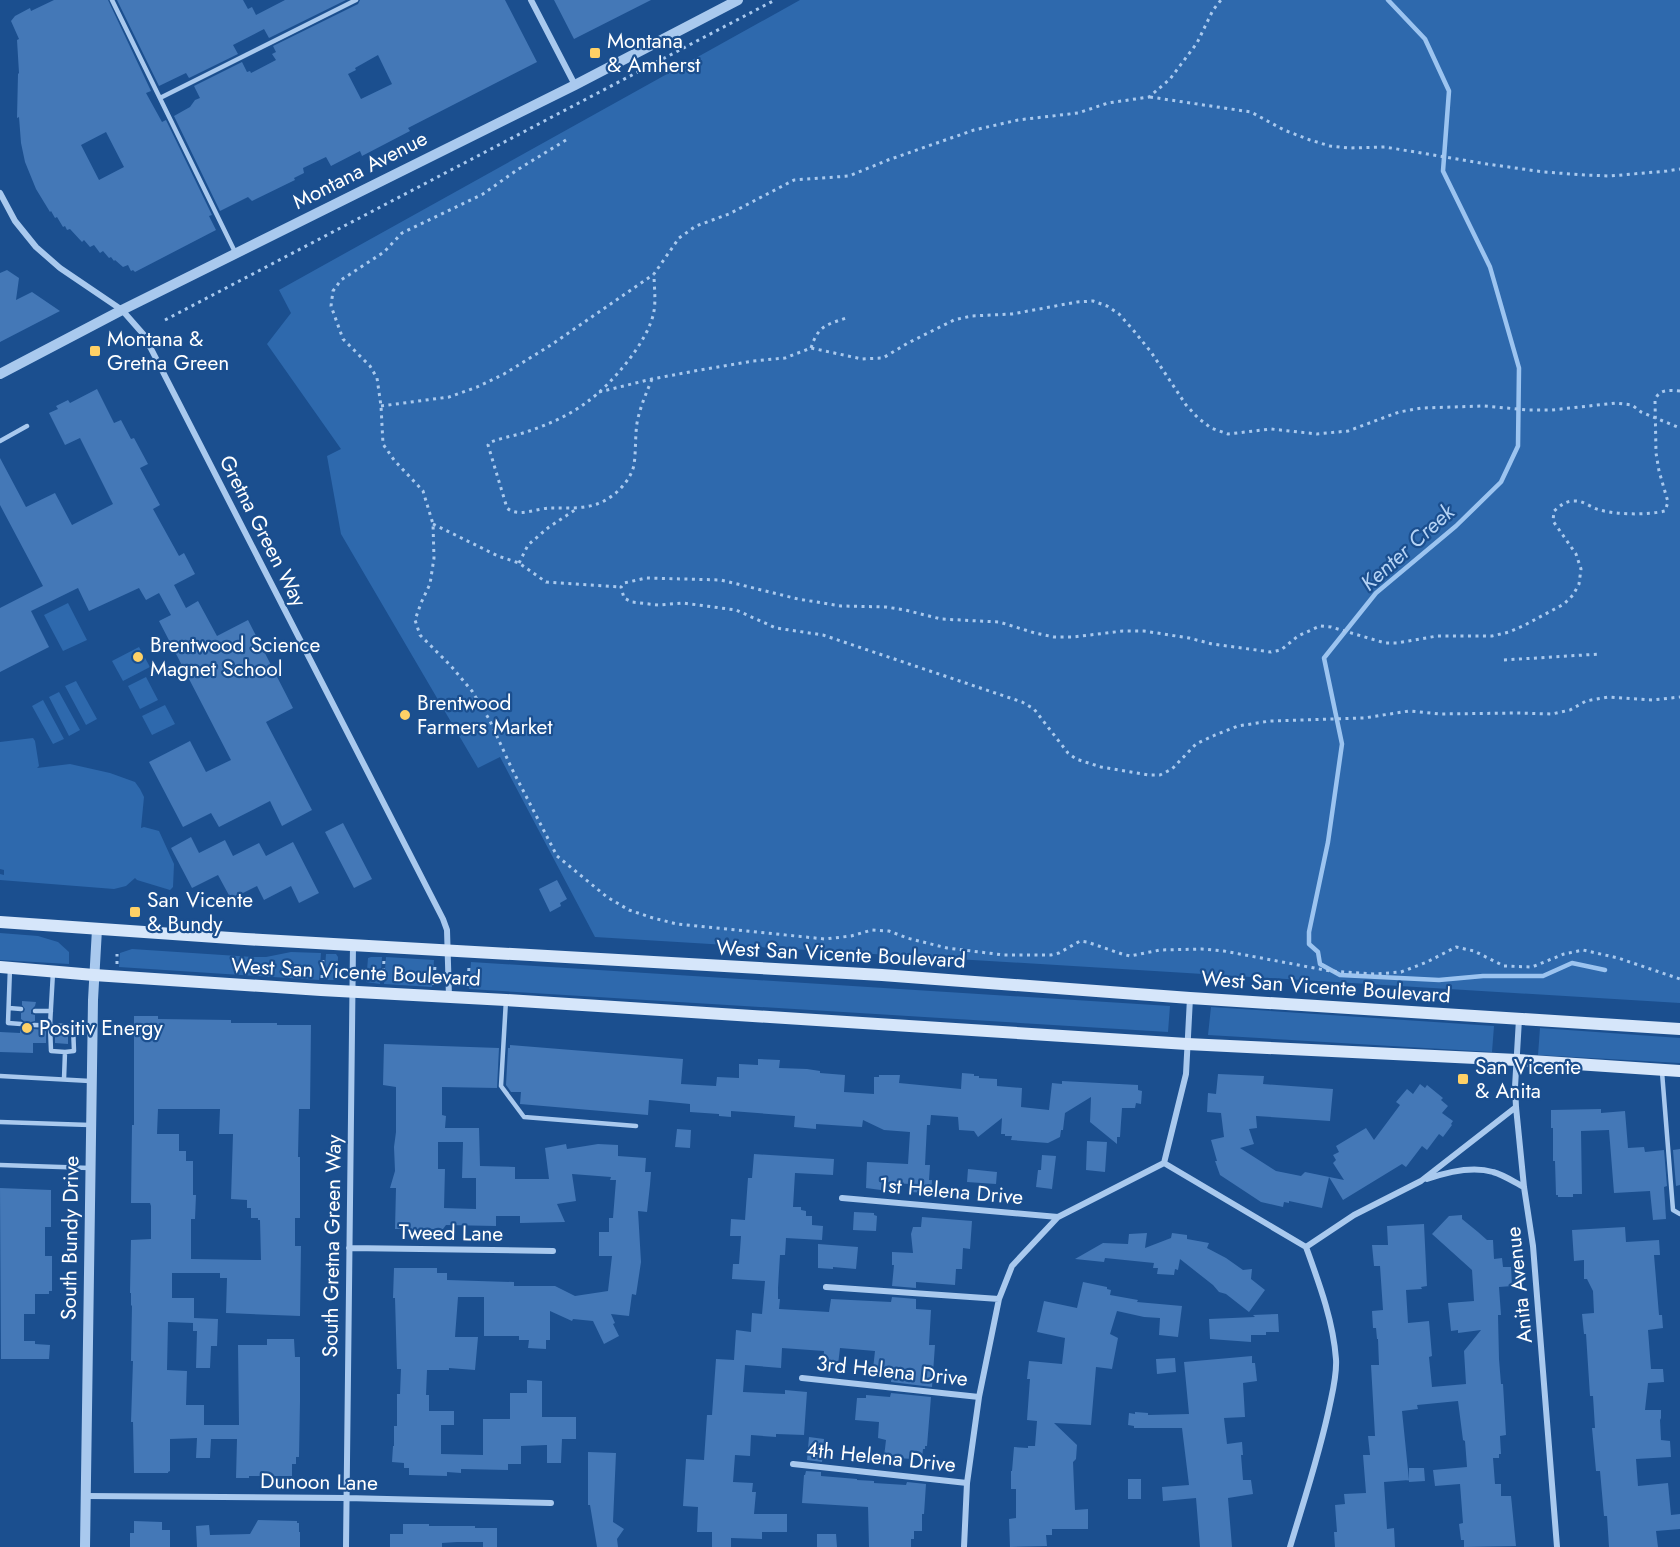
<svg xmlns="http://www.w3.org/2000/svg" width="1680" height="1547" viewBox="0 0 1680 1547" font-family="Jost,sans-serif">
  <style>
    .green { fill: #2e69ad }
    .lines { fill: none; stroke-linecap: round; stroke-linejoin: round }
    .stream { stroke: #9cc4f0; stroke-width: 4.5 }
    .building { fill: #4478b7; fill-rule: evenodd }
    .path { stroke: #a9c9ee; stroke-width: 3; stroke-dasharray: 3 4.5; stroke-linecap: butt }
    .service { stroke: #a9c9ee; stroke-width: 4.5 }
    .minor { stroke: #a9c9ee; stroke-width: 6 }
    .tertiary { stroke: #a9c9ee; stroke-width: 10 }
    .secondary { stroke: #d6e6fa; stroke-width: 12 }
    .poi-dot { fill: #ffd166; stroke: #1b4f8f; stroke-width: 2 }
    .labels { text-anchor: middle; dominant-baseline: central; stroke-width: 4.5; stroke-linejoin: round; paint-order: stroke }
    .poi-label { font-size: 21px; fill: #fff; stroke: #1b4f8f; text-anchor: start }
    .street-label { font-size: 21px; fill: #fff; stroke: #1b4f8f }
    .water-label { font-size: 22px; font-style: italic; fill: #b5d3f5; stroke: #1b4f8f }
  </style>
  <rect width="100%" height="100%" fill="#1b4f8f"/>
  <path class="green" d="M800 0H1680V1003L595 937 500 757 478 768 341 534 327 456 341 449 267 344 291 313 279 290Z
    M68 603 87 640 63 651 44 615Z
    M139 647 150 667 123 681 112 661Z
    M146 677 158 700 140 709 128 686Z
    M76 681 97 719 86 725 65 686Z
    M59 692 80 730 69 736 49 697Z
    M43 700 64 739 53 744 32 706Z
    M165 705 175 724 152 735 142 716Z
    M33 738 35 741 39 766 37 768 70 764 110 773 135 782 140 789 144 797 141 828 144 827 159 831 174 864 173 887 170 890 137 880 135 878 126 886 114 889 0 880V874L4 875V870L0 869V742Z
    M0 933 38 936 58 942 69 952V964L0 960Z
    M132 949 253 957H266L291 952 321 953 319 980 119 967 120 953Z
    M326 954H336L338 957 337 980H324Z
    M371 957H382L380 984 366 982 368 958Z
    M386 957 434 960 432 987 384 984Z
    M471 962 1170 1006 1168 1032 469 989Z
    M1211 1007 1494 1026 1492 1052 1208 1035Z
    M1540 1028 1680 1038V1063L1538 1055Z"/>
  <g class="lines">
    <path class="stream" d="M1388 0 1425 39 1449 91 1443 171 1490 267 1519 368 1518 446 1501 482 1456 526 1376 593 1324 658 1342 744 1328 842 1309 932V944L1318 952 1320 964 1340 975 1439 980 1483 976H1543L1572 963 1605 970"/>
  </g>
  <path class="building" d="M54 0H108L151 91 146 93 162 122 166 120 212 215 209 216 216 230 135 272 133 270 131 271 128 265 123 267 115 260 114 261 111 257 109 258 103 251 100 253 94 245 90 247 84 240 82 242 70 229 67 230 65 226 63 227 57 217 55 218 51 211 50 212 36 189 25 162 21 143 19 117 17 118 18 74 19 73 17 40 19 39 11 21 15 16 30 8 31 11ZM106 132 124 167 99 180 81 145Z
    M117 0H243L248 9 252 7 256 15 285 0H346L269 38 264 29 233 45 238 54 189 78 186 73 159 86Z
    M360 0H505L537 62 408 128 410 131 362 156 360 151 331 166 326 157 303 168 304 173 294 178 295 180 252 201 248 197 220 211 174 116 190 107 195 100 200 98 194 86 242 62 247 72 250 71 251 73 276 60 272 54 276 52 273 46 358 4ZM378 55 392 84 361 99 348 74 356 70 355 68Z
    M554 0H651L574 39Z
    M7 270 19 278 16 300 32 292 60 311 0 342V273Z
    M97 389 114 423 121 420 131 439 134 438 148 464 140 468 160 505 153 509 179 556 184 553 195 574 174 585 186 608 198 601 217 636 248 620 293 708 266 722 312 810 282 826 270 801 219 827 211 813 183 827 149 762 190 741 206 772 231 760 159 621 171 615 159 593 146 600 139 588 89 611 78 588 31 611 49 647 0 672V608L43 586 0 505V458L26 507 55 493 72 525 113 504 80 438 65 445 49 413 58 409 56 406 68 400 70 403Z
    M343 823 372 879 354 888 325 832Z
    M191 837 199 853 225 840 233 856 259 843 266 856 293 842 319 893 299 903 291 886 264 900 257 886 231 899 218 875 192 888 171 848Z
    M557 880 567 899 560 903 561 906 550 912 539 889Z
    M22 1001 36 1002 35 1006 31 1010V1014L35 1015V1021L31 1022 30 1027 33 1029 46 1030V1043H33V1053L0 1052V1032L20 1033V1028L25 1026V1022L21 1019V1013L24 1012 25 1009 22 1005Z
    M134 1016H158V1019L231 1020V1023H277V1025H311L310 1109H299L298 1157H300V1218H295V1246H301L300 1316 226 1313 227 1278H220V1273H172V1298H194V1318L218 1319 217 1346H211L210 1368H196L197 1331H193V1323L168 1322 167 1370 187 1371 186 1405H204V1425H239L238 1345H267V1339H294L295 1357H300V1402L299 1457H296V1464H292V1476H249V1478H236L237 1439H211L210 1458H196L197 1438 170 1439V1471L168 1472V1473H134L133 1422H131L133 1361H131L132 1305 131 1306V1293H130L131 1240 151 1239V1206L150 1203H131L132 1125H134ZM158 1109H220L219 1134H233L231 1199 247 1200V1208H251V1218H258V1220H260L261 1260 191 1259V1219H195L196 1195H193V1161H186V1151H179V1134H157Z
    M55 1030 68 1031V1044L55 1043Z
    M384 1044 499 1048 497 1088 442 1087V1115L446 1116 445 1128H479L480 1166 515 1167V1179H549L545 1148 566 1144 567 1149 598 1144 618 1145V1156L646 1158 645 1172H651L650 1185 647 1212 638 1211 641 1262 636 1295 632 1294 629 1316 611 1314 615 1323 613 1324 619 1336 604 1344 593 1321 573 1319 572 1321 550 1311V1340H546V1349L528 1348 529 1340H519V1336H484V1297H458L455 1337H478L475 1370 449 1368V1370H427L426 1395H429V1411H454V1425H441V1454L483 1455V1419H510V1393H527V1380L542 1381V1417H576V1439H562L561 1463H547V1445L521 1446V1464H508V1470L461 1469V1473L447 1472V1476L409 1475V1468H404V1463L392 1462 393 1446H394V1426H397V1394H400L401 1369H397L395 1298H393L394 1268H437V1273H447V1280L514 1282V1286H555L575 1296 608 1291 612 1256H599V1232H609V1218H613L616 1180H610L611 1177 572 1174 576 1201 557 1204 565 1222 520 1223V1216H496V1226L446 1225 443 1229H395L396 1188H390L395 1171 394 1147 396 1132V1087L383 1085ZM438 1142H463L462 1178H476V1209L444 1208 445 1169H438Z
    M510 1045 683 1059 681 1084 716 1086 717 1077 739 1078V1064L758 1065V1059L780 1060 779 1068 807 1069 820 1071V1073L845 1075 844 1092 874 1094V1077H879V1075H900L899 1083 961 1089 962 1073 974 1074V1076H979V1078L997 1079V1086L1022 1088 1021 1107 1049 1110 1052 1083 1062 1084V1081L1138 1085V1090L1142 1091 1141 1104 1136 1103 1135 1108H1122L1120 1137H1117V1144L1090 1122 1091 1097 1065 1113 1063 1130H1061L1060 1137 1048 1143 1011 1140 1012 1136H1005V1134H1001L1002 1118 978 1137 974 1131 959 1130 958 1117 931 1115 930 1125H927L925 1165H930L929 1180H932L931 1193 909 1192V1184L882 1182 881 1190 866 1188 867 1162 908 1164 910 1132 884 1130 863 1120 862 1127 816 1124V1129L794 1127 795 1116 731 1111V1117L719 1116V1114L690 1112V1104L649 1100 648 1115 520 1104 521 1092H511L506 1085 508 1048H510Z
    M1218 1074 1264 1076 1263 1084 1333 1089 1330 1121 1256 1116 1257 1128 1249 1129 1254 1144 1240 1148 1276 1171 1301 1176 1305 1172 1344 1180 1333 1163 1336 1160 1333 1155 1339 1152 1336 1146 1366 1128 1374 1140 1400 1105 1396 1102 1407 1089 1413 1094 1420 1084 1425 1088 1427 1085 1443 1098 1441 1100 1448 1106 1442 1113 1453 1121 1451 1124 1452 1125 1443 1137 1439 1134 1427 1150 1422 1146 1406 1167 1402 1164 1343 1200 1329 1177 1322 1208 1289 1201V1203L1284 1202 1283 1207 1261 1202 1220 1175 1215 1161H1217L1211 1140 1224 1137 1221 1113 1207 1112 1208 1093 1216 1094Z
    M1601 1109V1113L1625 1111 1628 1148 1644 1147 1645 1152 1664 1150 1667 1186 1664 1187 1666 1219 1653 1220 1650 1191 1614 1193 1609 1130 1581 1131 1582 1194H1573V1197H1558V1195H1556L1555 1161H1553V1128H1551V1110Z
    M677 1129 691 1130 690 1148 675 1147Z
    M1087 1141 1107 1142 1105 1172 1086 1170Z
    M1680 1149V1185L1676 1186 1673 1150Z
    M754 1154 834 1159 833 1175 795 1173 793 1207H801V1210L806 1211V1216H812V1225L823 1226 822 1240 786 1238 785 1255H780L778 1288V1299H780L779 1309 829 1312 831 1299 891 1302 892 1297 916 1299V1309L931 1310 929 1345H935L932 1387 891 1382 892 1370 873 1369 875 1351 840 1348 838 1365 823 1364 824 1351 782 1348 781 1368 745 1365 743 1392 785 1394V1390L807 1392 804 1435 776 1434V1437L751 1435 750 1456 735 1455 733 1482 753 1483 752 1492H756L754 1514H787V1532H762V1539L731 1538V1547H712V1532H697L698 1507 683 1506 686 1459 704 1460 707 1415H712L716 1359 734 1360 736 1330 751 1332 752 1313 762 1314 765 1281 732 1279 733 1264H739L741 1236H730L731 1219 745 1220 748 1178H752Z
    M1042 1155 1056 1156 1052 1189 1036 1187 1038 1170H1041Z
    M968 1169 997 1172 996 1184 967 1182Z
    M0 1188 51 1190V1227H45V1256H52V1291H49V1294H35V1314H24V1341H35V1344L50 1345 49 1359H1Z
    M854 1212 874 1213V1215L877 1216 876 1231 853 1230Z
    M1462 1215V1219L1478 1232 1487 1240H1493L1494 1259 1502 1258 1503 1267H1511L1512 1286 1499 1287 1501 1315H1498L1499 1359 1501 1384H1503L1506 1435 1500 1436 1501 1454H1499V1458H1493L1495 1484H1501V1496H1511L1516 1546 1464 1547V1540H1461L1459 1524 1463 1523 1460 1484 1435 1486 1433 1470 1467 1467 1465 1441 1463 1440 1458 1401 1417 1405 1418 1409 1402 1411 1409 1480 1384 1482 1387 1529 1394 1528 1395 1547H1335L1334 1532H1337L1335 1505 1345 1504 1344 1494 1366 1493 1363 1455H1370L1368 1436H1375L1371 1365H1379L1378 1339H1377L1376 1328H1373L1372 1311 1383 1310 1380 1266H1374L1372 1245H1388L1387 1226 1424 1224 1427 1286 1421 1287 1422 1289 1406 1290 1408 1323 1429 1321 1432 1356 1429 1357 1432 1387 1466 1384 1464 1351 1481 1330 1458 1333V1330L1451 1331 1448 1303 1474 1301 1472 1270 1432 1234 1449 1216Z
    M922 1217 972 1221 970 1249 963 1248 962 1269H956L955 1285 916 1282V1288L892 1286 894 1265H892V1252L913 1253 911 1234 913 1227H921Z
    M1625 1227 1626 1242 1659 1240 1660 1255H1654L1659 1315H1662L1663 1328 1648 1330 1651 1369H1663L1664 1382 1648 1383 1645 1410H1661V1418L1660 1420 1661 1440 1670 1441 1671 1457 1636 1459 1638 1486 1668 1483 1671 1515 1680 1514V1529L1656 1531 1658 1547H1609L1607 1516H1604L1600 1471H1596L1592 1428H1595L1593 1396H1590L1586 1334H1584L1582 1314 1594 1313 1593 1291 1587 1279H1584V1260L1574 1261 1572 1230Z
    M1147 1233 1145 1248 1171 1238 1172 1233 1187 1235V1239L1209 1243 1207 1248 1226 1258 1243 1270 1252 1269 1251 1279 1265 1290 1249 1312 1226 1294 1219 1292 1213 1285 1180 1259 1178 1270 1175 1269 1174 1275 1157 1274 1158 1268H1153L1154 1263 1105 1258 1104 1262 1075 1259 1103 1243 1128 1244 1129 1234Z
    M818 1244 858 1247 856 1269 833 1267V1269L818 1268Z
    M1083 1282 1107 1287V1289L1111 1290 1110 1295 1138 1300 1137 1302 1182 1306 1178 1337 1159 1335 1160 1318 1144 1317 1117 1311 1110 1334 1118 1338 1112 1369 1096 1367 1091 1425 1054 1423 1077 1445 1076 1459 1073 1462 1075 1510 1088 1509V1529H1052V1535H1046L1047 1546 1010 1547 1009 1519 1016 1518V1489H1011V1471H1012L1014 1447 1028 1448V1446H1035L1037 1421 1027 1420 1030 1379H1027L1029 1361 1062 1364 1065 1338 1037 1332 1044 1301 1077 1308Z
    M1278 1314 1279 1332H1266V1335H1251V1342L1210 1339 1209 1319 1255 1317 1253 1315Z
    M1252 1356V1363H1255L1257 1381 1243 1383 1245 1417 1224 1418 1227 1444 1242 1442 1243 1455H1241L1243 1480H1251L1253 1494 1228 1498 1232 1547H1200L1196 1498 1163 1501 1162 1487 1189 1485 1182 1428H1134V1426L1128 1425 1129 1413 1135 1414V1412L1148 1413V1415L1189 1414 1184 1362Z
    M1175 1358 1176 1372 1157 1374 1156 1359Z
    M891 1393 931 1397 927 1446H925V1449H923L922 1458 912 1457V1459L884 1457 886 1440 878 1438 879 1422 855 1420 857 1398H866V1395L890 1397Z
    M809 1437 824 1439 822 1462 807 1460Z
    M588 1452 616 1453 613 1522 624 1529 617 1539 618 1547H597L590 1505H588Z
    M1409 1468H1424L1425 1481 1409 1482Z
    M806 1471 821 1472V1476L857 1479V1480L874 1481V1483L906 1485 907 1482 926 1484 924 1514H922V1531H914V1539H911V1547H869L868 1507 802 1503 804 1475H805Z
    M1128 1479H1141V1499H1128Z
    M258 1520 297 1521V1523H299V1532H300V1547H197L196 1526 209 1525 210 1535 250 1534Z
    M134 1521 162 1522V1530H170V1547H130V1533H134Z
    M403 1524H429V1526H475V1528H497V1547H483V1542H457L442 1543V1547H390V1534H403Z
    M817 1534H836L837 1547H817Z"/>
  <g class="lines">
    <path class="path" d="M1150 97 1251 112 1284 130 1310 140 1330 146 1349 148 1385 147 1487 164 1544 172 1585 175 1610 176 1667 171 1680 169
      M566 140 517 170 483 194 402 233 384 252 341 280 333 291 331 306 343 339 370 366 377 378 381 406 383 444 394 460 423 491 433 524 434 558 430 584 421 603 415 620 420 635 451 666 472 691 489 719 512 769 557 856 607 897 629 910 653 918 677 924 825 939 851 936 872 930 889 931 907 938 947 948 1004 955H1051L1059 953 1080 941 1087 942 1122 954 1130 956 1160 950 1202 949 1224 951 1330 971 1375 974 1401 972 1427 962 1456 947 1474 951 1504 966 1532 967 1564 954 1583 950 1618 958 1680 979
      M165 320 775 0
      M811 348C818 326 826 325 846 318
      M652 379C646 394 640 407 637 423 635 437 636 451 634 465 630 482 614 498 597 504 583 509 566 508 551 508 537 508 518 518 507 508L488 445 489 443C502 437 516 436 529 431 549 424 570 415 587 402 611 385 649 341 654 311 656 299 654 286 654 274
      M1680 391C1669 390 1659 389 1655 400L1656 453 1659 471 1668 502 1665 511C1647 515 1618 515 1600 510 1591 508 1583 500 1574 501 1565 501 1560 506 1554 511L1553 521 1576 554 1581 569 1579 584 1573 595 1564 604 1523 626 1509 632 1492 636H1437L1397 643H1385L1331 627 1320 626 1298 636 1281 650 1271 652 1212 644 1189 638 1144 631H1123L1073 637H1054L1035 633 999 622 941 619 905 610 886 607 841 606 798 599 721 580 646 578 624 583 621 587 624 598 632 602 658 605 683 603 736 610 776 628 823 635 1022 702 1034 709 1068 753 1076 759 1101 767 1149 775H1160L1172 769 1196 744 1215 735 1238 726 1270 721 1364 718 1409 711 1440 714 1516 713 1552 714 1570 710 1586 701 1608 697 1652 700 1680 697
      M599 392 652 379 700 370 753 361 785 358 811 348 862 359 883 358 908 343 954 320 971 316 1012 314 1077 302 1093 301 1107 306 1119 314 1134 331 1151 352 1186 405 1198 418 1211 428 1228 434 1271 429 1317 434 1348 431 1399 412 1422 408 1484 406 1528 410H1552L1616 403 1632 405 1641 412 1680 428
      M381 406 449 397 477 387 504 374 551 345 654 274 679 238 696 226 729 214 794 180 849 176 888 160 974 130 1018 120 1078 113 1108 103 1149 97 1170 79 1197 43 1213 10 1221 0
      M433 524 498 556 519 563 546 582 620 587
      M519 563 528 545 549 527 578 508
      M1504 660 1600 654
      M117 964V954
      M322 978 323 957
      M383 979 384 959
      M434 985 435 964
      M468 986 469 966"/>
    <path class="service" d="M112 0 236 254
      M160 98 356 0
      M0 441 27 426
      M10 968 8 1023 21 1024
      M53 972 50 1025 51 1051 65 1052 64 1079
      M506 1000 501 1086 524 1117 636 1126
      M9 1008 21 1009
      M35 1011H51
      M34 1025 92 1027
      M65 1052 74 1051 73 1026
      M1662 1072 1673 1210 1680 1214
      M0 1076 90 1081
      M0 1122 90 1125
      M0 1165 90 1168"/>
    <path class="minor" d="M531 0 575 85
      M0 193 15 221 36 247 60 268 122 310 144 335 443 919 447 930 449 997
      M1519 1019 1515 1087 1516 1107 1524 1187 1533 1246 1557 1547
      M1164 1163 1306 1247C1319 1283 1333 1320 1336 1359 1337 1374 1333 1390 1330 1404 1320 1453 1304 1500 1290 1547
      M1427 1179C1447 1172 1473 1166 1493 1172 1504 1175 1514 1182 1524 1187
      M842 1198 1058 1217
      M1306 1247 1354 1215 1421 1181 1516 1107
      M349 1248 553 1251
      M826 1287 999 1299
      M802 1378 979 1397
      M793 1464 967 1483
      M86 1496 346 1498 551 1503
      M346 1547 353 945
      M964 1547 967 1483 979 1397 999 1299 1012 1266 1058 1217 1164 1163 1186 1074 1190 998"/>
    <path class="tertiary" d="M0 374 122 310 575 85 738 0
      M85 1547 93 1000 97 929"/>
    <path class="secondary" d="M0 922 245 939 882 975 1190 998 1680 1029
      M0 967 94 975 321 990 506 1000 1187 1044 1517 1060 1680 1071"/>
  </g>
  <g class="poi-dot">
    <rect x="589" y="47" width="12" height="12" rx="3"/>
    <rect x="89" y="345" width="12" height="12" rx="3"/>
    <circle cx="138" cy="657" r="6"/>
    <circle cx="405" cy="715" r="6"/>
    <rect x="129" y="906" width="12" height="12" rx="3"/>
    <circle cx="27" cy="1028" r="6"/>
    <rect x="1457" y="1073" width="12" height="12" rx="3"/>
  </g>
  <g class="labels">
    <g class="poi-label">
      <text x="607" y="41">Montana<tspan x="607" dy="24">&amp; Amherst</tspan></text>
      <text x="107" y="339">Montana &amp;<tspan x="107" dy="24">Gretna Green</tspan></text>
      <text x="150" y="645">Brentwood Science<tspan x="150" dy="24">Magnet School</tspan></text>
      <text x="417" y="703">Brentwood<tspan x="417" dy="24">Farmers Market</tspan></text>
      <text x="147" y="900">San Vicente<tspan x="147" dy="24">&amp; Bundy</tspan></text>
      <text x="39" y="1028">Positiv Energy</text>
      <text x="1475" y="1067">San Vicente<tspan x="1475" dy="24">&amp; Anita</tspan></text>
    </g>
    <g class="street-label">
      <text transform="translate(360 170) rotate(-27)">Montana Avenue</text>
      <text transform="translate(263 531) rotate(63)">Gretna Green Way</text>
      <text transform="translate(841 954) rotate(3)">West San Vicente Boulevard</text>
      <text transform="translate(356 972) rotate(3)">West San Vicente Boulevard</text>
      <text transform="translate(1326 987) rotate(4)">West San Vicente Boulevard</text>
      <text transform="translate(951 1191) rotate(5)">1st Helena Drive</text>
      <text transform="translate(451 1233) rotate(1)">Tweed Lane</text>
      <text transform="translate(70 1238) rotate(-89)">South Bundy Drive</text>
      <text transform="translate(332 1246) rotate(-89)">South Gretna Green Way</text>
      <text transform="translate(1519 1285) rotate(-96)">Anita Avenue</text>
      <text transform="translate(892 1371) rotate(6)">3rd Helena Drive</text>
      <text transform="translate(881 1457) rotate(6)">4th Helena Drive</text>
      <text transform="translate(319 1482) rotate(1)">Dunoon Lane</text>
    </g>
    <g class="water-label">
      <text transform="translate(1407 547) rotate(-42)">Kenter Creek</text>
    </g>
  </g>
</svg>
